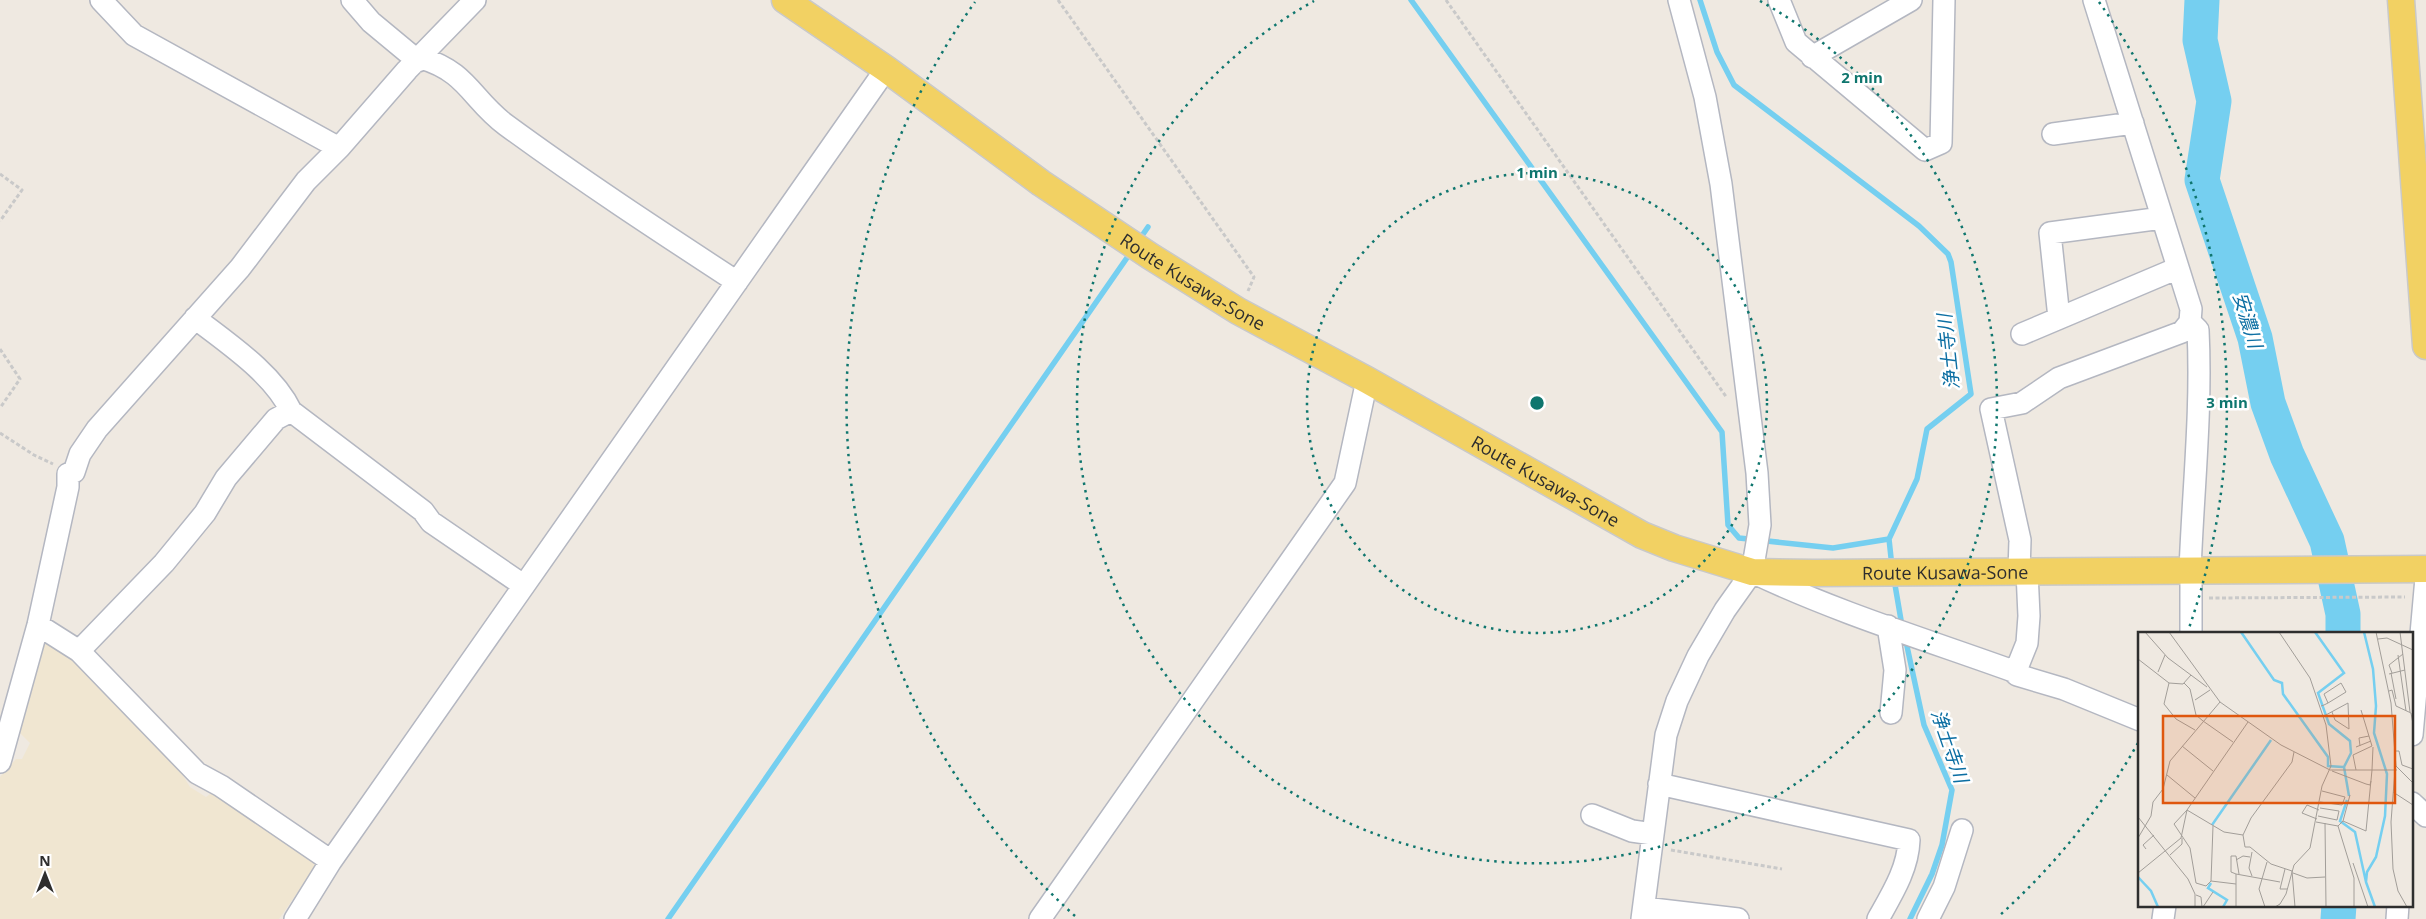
<svg xmlns="http://www.w3.org/2000/svg" width="2426" height="919" viewBox="0 0 2426 919" font-family="'Open Sans','Noto Sans JP',sans-serif">
  <style>
    .education { fill: #f0e6d1 }
    .lines { fill: none; stroke-linecap: round; stroke-linejoin: round }
    .stream { stroke: #75cff0; stroke-width: 5.5 }
    .river { stroke: #75cff0; stroke-width: 35 }
    .minor-casing { stroke: #b4b7c1; stroke-width: 24 }
    .major-casing { stroke: #c9c9c9; stroke-width: 29 }
    .path { stroke: #c9c9c9; stroke-width: 3; stroke-dasharray: 4 2.5; stroke-linecap: butt }
    .minor { stroke: #fff; stroke-width: 21 }
    .major { stroke: #f2d163; stroke-width: 26 }
    .ring { fill: none; stroke: #0f766e; stroke-width: 2.5; stroke-dasharray: 2.5 5 }
    .labels { text-anchor: middle; dominant-baseline: central; stroke-width: 5; stroke-linejoin: round; paint-order: stroke }
    .street-label { font-size: 18px; fill: #2e2e2e; stroke: #fff }
    .water-label { font-size: 19px; font-style: italic; fill: #0d6fa3; stroke: #fff }
    .inset-river { fill: none; stroke: #75cff0; stroke-width: 2.5 }
    .inset-road { fill: none; stroke: #a29e99; stroke-width: 1 }
    .view { fill: #df570e; fill-opacity: 0.15; stroke: #df570e; stroke-width: 2.5 }
    .inset-edge { fill: none; stroke: #2e2e2e; stroke-width: 2.5 }
    .centre { fill: #0f766e; stroke: #fff; stroke-width: 2.5 }
    .ring-label { font-size: 15px; text-anchor: middle; font-weight: bold; fill: #0f766e; stroke: #fff; stroke-width: 5; stroke-linejoin: round; paint-order: stroke }
  </style>
  <rect width="100%" height="100%" fill="#efe9e1"/>
  <path class="education" d="M49 641 102 683 172 758 190 787 206 797 216 790 314 860 316 866 279 919H0V777L16 759H22L30 743 19 732 38 644Z"/>
  <g class="lines">
    <path class="stream" d="M1411 0 1722 432 1728 525 1739 538 1833 548 1889 539
      M1700 0 1717 52 1734 85 1919 226 1948 254 1951 262 1971 394 1927 429 1917 479 1889 539 1892 567
      M1139 240 1148 227
      M1894 579 1902 626
      M1905 637 1924 725 1952 790 1942 845 1932 874 1910 919
      M668 919 1131 252"/>
    <path class="river" d="M2202 0 2200 40 2214 101 2202 180 2255 338 2268 403 2287 455 2327 541 2343 614V633
      M2338 919 2339 905"/>
    <g class="minor-casing">
      <path id="minor" d="M101 0 134 35 339 148
        M352 0 371 22 418 61
        M1779 0 1796 42 1925 150 1941 143 1944 0
        M1812 57 1911 0
        M421 58C468 72 471 99 506 125 581 180 659 231 737 282
        M2053 134 2133 123
        M195 318C227 343 273 373 291 411L423 511 431 522 523 585
        M2059 318 2050 233 2162 218
        M2190 322 2198 330C2202 410 2193 490 2190 571
        M2022 334 2178 268
        M2019 572 2020 540 1991 409 2022 403 2059 378 2182 332 2190 322 2191 309 2094 0
        M1754 573C1836 612 1927 640 2013 671L2017 675 2064 689 2140 720
        M38 625 79 651 197 773 221 786 331 861
        M1888 626 1895 670 1891 713
        M2191 633V571
        M79 651 164 563 205 513 226 478 276 419 291 411
        M2015 673 2027 643 2029 616 2027 572
        M2412 735 2426 578
        M0 762 38 625 68 487V474L74 472 80 454 97 429 240 268 306 181 339 148 407 70 475 0
        M1659 784 1909 840C1908 869 1892 894 1878 919
        M2412 803 2426 816
        M1592 815 1632 831 1653 834
        M1644 908 1738 919
        M295 919 331 861 886 69
        M1040 919 1345 483 1367 380
        M1642 919 1666 735 1677 701 1698 656 1725 610 1752 572 1760 525 1757 473 1721 184 1705 97 1679 0
        M1928 919 1944 887 1962 830
        M2163 919 2165 905
        M2397 919 2398 905"/>
    </g>
    <g class="major-casing">
      <g id="major">
        <path id="s1" d="M785 0 886 69 1041 183 1150 256 1238 311 1367 380 1642 535 1674 548 1752 572 1815 573 2426 569"/>
        <path d="M2401 0 2426 346"/>
      </g>
    </g>
    <path class="path" d="M1058 0 1254 277 1248 291
      M1446 0 1727 398
      M0 174 22 190 0 221
      M0 349 20 379 0 408
      M0 433 34 455 53 464
      M2209 598 2405 597
      M1671 850 1782 869"/>
    <use href="#minor" class="minor"/>
    <use href="#major" class="major"/>
  </g>
  <g class="ring">
    <circle cx="1537" cy="403" r="230"/>
    <path d="M1760 1A460 460 0 1 1 1314 1"/>
    <path d="M2138 743A690 690 0 0 1 1999 916M1075 916A690 690 0 0 1 975 2M2099 2A690 690 0 0 1 2189 628"/>
  </g>
  <g class="labels">
    <g class="street-label">
      <text stroke="none"><textPath href="#s1" startOffset="496">Route Kusawa-Sone</textPath></text>
      <text stroke="none"><textPath href="#s1" startOffset="901">Route Kusawa-Sone</textPath></text>
      <text stroke="none"><textPath href="#s1" startOffset="1321">Route Kusawa-Sone</textPath></text>
    </g>
    <g class="water-label">
      <text transform="translate(2248 320) rotate(73)">安濃川</text>
      <text transform="translate(1948 352) rotate(-96)">浄土寺川</text>
      <text transform="translate(1950 746) rotate(71)">浄土寺川</text>
    </g>
  </g>
  <g transform="translate(2138 632)">
    <rect width="275" height="275" fill="#efe9e1"/>
    <path class="inset-river" d="M103 0 136 48 144 51 145 62 190 125V134L205 135M177 0 206 41 180 61 191 92 212 109 213 121 206 135 211 164M226 0 235 37 238 74 236 101 249 142 247 184 238 225 229 240 228 250 237 275M209 168 202 189 217 200 228 250M74 193 133 108M0 245 13 259 20 275M73 251 70 256 89 268 85 275"/>
    <path class="inset-road" d="M7 0 30 26 69 55M31 0 82 70 143 113 192 138H259M238 0 253 71 258 134 275 151M262 0 272 80M240 7 249 6 275 18M260 23 268 79M0 27 31 51 45 52 53 43M20 40 27 23M253 41 258 67M254 41 251 33 265 22M251 42 267 38M31 51 26 72 38 87 57 98M46 51 52 57 58 83 65 89M251 59 254 58 258 74 273 81 275 92M57 68 72 58M183 74 186 73 190 71 208 60 203 51 186 62 190 71M186 84 210 71 211 97 197 88 194 80M65 89 95 110M44 114 75 139M222 114 221 106 231 104M218 115 233 109M257 119H261L264 133 275 137M218 138 215 123 234 114 223 78M234 138 235 115M257 138 253 190 255 237 260 259 269 275M194 139 228 152 232 153 233 149M29 143 57 166M255 160 275 173M182 170 204 173 207 165 184 159M49 178 86 200 105 203M180 184 199 188 201 179 182 176M0 185 50 247 57 262V275M179 187 164 181 169 173 181 178M205 189 212 163M178 190 200 194M187 191 188 275M75 194 73 249 98 252M200 194 205 189 228 199 234 138M200 194 216 246V275M0 206 13 184 15 170 25 157 32 129 82 70M8 217 5 213 16 203M32 223 44 212V206M98 228 105 224 112 225M215 231 230 275M147 237 142 257H149M154 239 133 232 112 215H107L105 203 113 186 154 130 156 120M154 239 157 275M0 241 43 206 49 178M155 241 169 246 187 245M98 242 93 240V224H98L101 242M114 244 111 236 114 220M58 251 52 216 36 192 49 178 110 90M58 251 68 254 73 249M58 263 63 265 64 275M65 275 75 260M98 275V242L142 250M127 275 121 257 129 230M137 275 142 272 148 262 156 233 172 216 184 154 193 134 188 93 172 46 141 0"/>
    <path class="view" d="M25 84H257V171H25Z"/>
    <rect width="275" height="275" class="inset-edge"/>
  </g>
  <circle cx="1537" cy="403" r="8" class="centre"/>
  <g class="ring-label">
    <text x="1862" y="83">2 min</text>
    <text x="1537" y="178">1 min</text>
    <text x="2227" y="408">3 min</text>
  </g>
  <g transform="translate(45 874)" stroke="#ffffff" stroke-width="4" paint-order="stroke">
  <path d="M0-4L9 19L0 12L-9 19Z" fill="#2e2e2e"/>
  <text y="-8" font-size="14" font-weight="bold" text-anchor="middle" fill="#2e2e2e">N</text>
  </g>
</svg>
